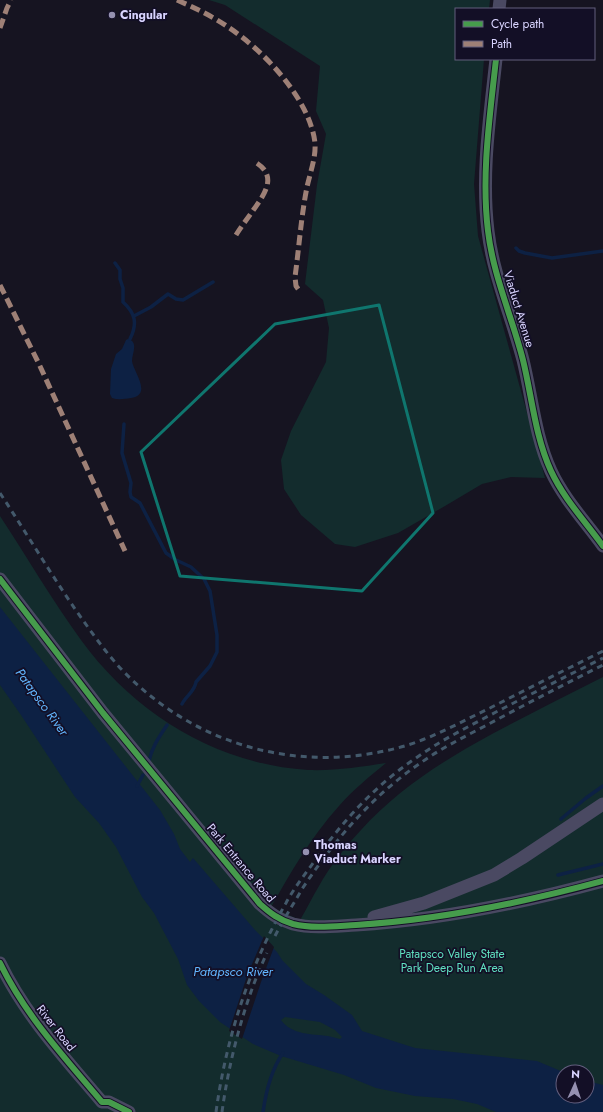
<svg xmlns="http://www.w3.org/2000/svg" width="603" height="1112" viewBox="0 0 603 1112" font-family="Jost,sans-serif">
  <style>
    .green { fill: #132c2d; fill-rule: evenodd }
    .water { fill: #0d2144; fill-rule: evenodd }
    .pier { fill: #161421 }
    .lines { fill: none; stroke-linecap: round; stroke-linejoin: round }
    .stream { stroke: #0d2144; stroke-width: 3.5 }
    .minor { stroke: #4a4962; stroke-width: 13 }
    .rail { stroke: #43596b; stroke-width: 3; stroke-dasharray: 6 5; stroke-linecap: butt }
    .quiet { stroke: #9e8076; stroke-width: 5; stroke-dasharray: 10 5; stroke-linecap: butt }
    .cycleway-casing { stroke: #130f26; stroke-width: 8 }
    .cycleway { stroke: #469c4c; stroke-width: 6 }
    .marked { fill: none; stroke: #0f766e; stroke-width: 3; stroke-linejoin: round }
    .poi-dot { fill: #9591b1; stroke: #130f26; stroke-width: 1.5 }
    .labels { text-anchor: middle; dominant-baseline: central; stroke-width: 3.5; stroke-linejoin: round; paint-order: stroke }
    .poi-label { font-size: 12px; font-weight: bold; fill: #d9d4ff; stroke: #130f26; text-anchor: start }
    .street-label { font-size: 12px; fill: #d9d4ff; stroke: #130f26 }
    .park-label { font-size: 12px; fill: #5fe0c0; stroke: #130f26 }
    .water-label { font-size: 13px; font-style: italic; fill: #62b6ff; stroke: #130f26 }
  </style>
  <rect width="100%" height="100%" fill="#161421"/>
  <path class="green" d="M209 0H490L489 9H456V59H484L474 184 478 236 545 478 511 477 482 484 445 506 398 533 355 547 335 544 301 515 284 489 281 460 291 431 326 362 329 328 323 300 305 284 317 185 326 134 316 111 320 66 225 5Z
    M0 516C27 557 52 600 81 640 135 714 216 764 308 770 334 771 360 767 386 763 370 776 353 790 339 806 311 837 291 872 271 907L300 920C307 909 312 897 319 886 330 866 345 847 361 830 398 789 444 760 492 734 529 714 566 696 603 677V1112H0ZM563 1072H587V1096H563Z"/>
  <path class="water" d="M128 339C139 342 132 353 132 361 133 371 153 395 131 398 124 399 118 400 112 398L110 394 111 369 116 354 122 349 126 340Z
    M0 607 160 810 174 834 180 849 190 862 193 858 255 930 277 952 282 960 306 984 324 995 352 1015 362 1031 415 1048 537 1061 563 1072V1096H587V1081L603 1085V1112H496L477 1104 453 1099 415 1096 376 1088 344 1075 281 1056 253 1044 220 1022 199 1001 187 985 178 959 154 913 142 897 116 847 99 823 75 797 21 715 0 685ZM285 1017 320 1022 335 1030 342 1037 340 1039 328 1036C312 1034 292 1035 281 1020Z"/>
  <path class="pier" d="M264 936 274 947 261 982 242 1039 229 1031 247 976Z"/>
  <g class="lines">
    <path class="stream" d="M516 248 519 251 525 253 552 258 603 251
      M115 263 120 270V279L123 288V302C135 313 138 323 130 339
      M134 316 151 307 168 294 176 299 183 300 213 282
      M124 424 122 453 131 483 130 492 131 497 140 503 166 553 176 560 191 567 204 579 210 591 217 635V652L210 666 196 682C195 691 186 696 182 704
      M149 761C152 747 159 737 167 725
      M137 786 143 775
      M561 819 586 798 603 786
      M558 875 603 864
      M263 1112C266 1091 271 1070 283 1053"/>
    <path class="minor" d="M499 9 500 0
      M496 59C490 116 481 174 488 231 493 275 512 317 523 360 532 397 535 436 551 471 564 499 585 521 603 546
      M0 579 103 713 260 904C270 913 279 920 293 924 313 929 336 926 356 925 440 920 522 903 603 881
      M374 917 424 903 494 875 522 858 603 804
      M0 963C25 1015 65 1058 102 1102
      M102 1102H109L129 1112"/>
    <path class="rail" d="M0 493C25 531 49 571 75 609 90 630 105 652 123 671 198 748 305 776 408 745 436 736 463 721 490 708 527 689 565 670 603 651
      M275 936C283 920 293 905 302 889 334 841 371 797 419 764 440 749 462 738 485 726 524 705 563 685 603 665
      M216 1112C226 1039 249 967 286 903 293 890 302 878 311 866 340 824 373 787 416 758 441 740 468 727 496 712 531 694 567 676 603 658
      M222 1112C229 1060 245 999 267 953"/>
    <path class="quiet" d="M177 0C195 8 212 16 228 27 263 50 310 99 315 143 316 158 310 173 307 187 301 217 299 248 295 277L296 286 301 293
      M0 28 7 8 11 0
      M236 235C241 227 247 219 252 212 264 195 279 176 255 162
      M0 285 39 364 125 551"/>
    <g class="cycleway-casing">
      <path id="cycleway" d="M496 59C490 116 481 174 488 231 493 275 512 317 523 360 532 397 535 436 551 471 564 499 585 521 603 546
        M0 579 103 713 260 904C270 913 279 920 293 924 313 929 336 926 356 925 440 920 522 903 603 881
        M0 963C25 1015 65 1058 102 1102H109L129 1112"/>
    </g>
    <use href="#cycleway" class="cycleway"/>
  </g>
  <path class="marked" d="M379 305 433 513 362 591 180 576 141 452 275 324Z"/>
  <g class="poi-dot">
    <circle cx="112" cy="15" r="4"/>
    <circle cx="306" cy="852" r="4"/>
  </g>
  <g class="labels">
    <g class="poi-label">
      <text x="120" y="15">Cingular</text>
      <text x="314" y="845">Thomas<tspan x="314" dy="14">Viaduct Marker</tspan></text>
    </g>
    <g class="street-label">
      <text transform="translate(519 309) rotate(73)">Viaduct Avenue</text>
      <text transform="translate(241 863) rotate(50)">Park Entrance Road</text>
      <text transform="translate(56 1028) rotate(52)">River Road</text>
    </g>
    <g class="park-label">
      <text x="452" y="954">Patapsco Valley State<tspan x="452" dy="14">Park Deep Run Area</tspan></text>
    </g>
    <g class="water-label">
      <text transform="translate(42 702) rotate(54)">Patapsco River</text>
      <text x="233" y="971">Patapsco River</text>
    </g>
  </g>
  <rect x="455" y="8" width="140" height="52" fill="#130f26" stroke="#625e7d"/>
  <rect x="463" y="21" width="20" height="6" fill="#469c4c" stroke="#625e7d"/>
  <text x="491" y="28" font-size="12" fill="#d9d4ff">Cycle path</text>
  <rect x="463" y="41" width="20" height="6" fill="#9e8076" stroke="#625e7d"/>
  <text x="491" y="48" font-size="12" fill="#d9d4ff">Path</text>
  <g transform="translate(575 1084) rotate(3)"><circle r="19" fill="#130f26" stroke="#625e7d"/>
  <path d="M0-3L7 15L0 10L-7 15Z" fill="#9591b1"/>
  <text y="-6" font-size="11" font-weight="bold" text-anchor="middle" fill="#d9d4ff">N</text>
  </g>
</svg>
